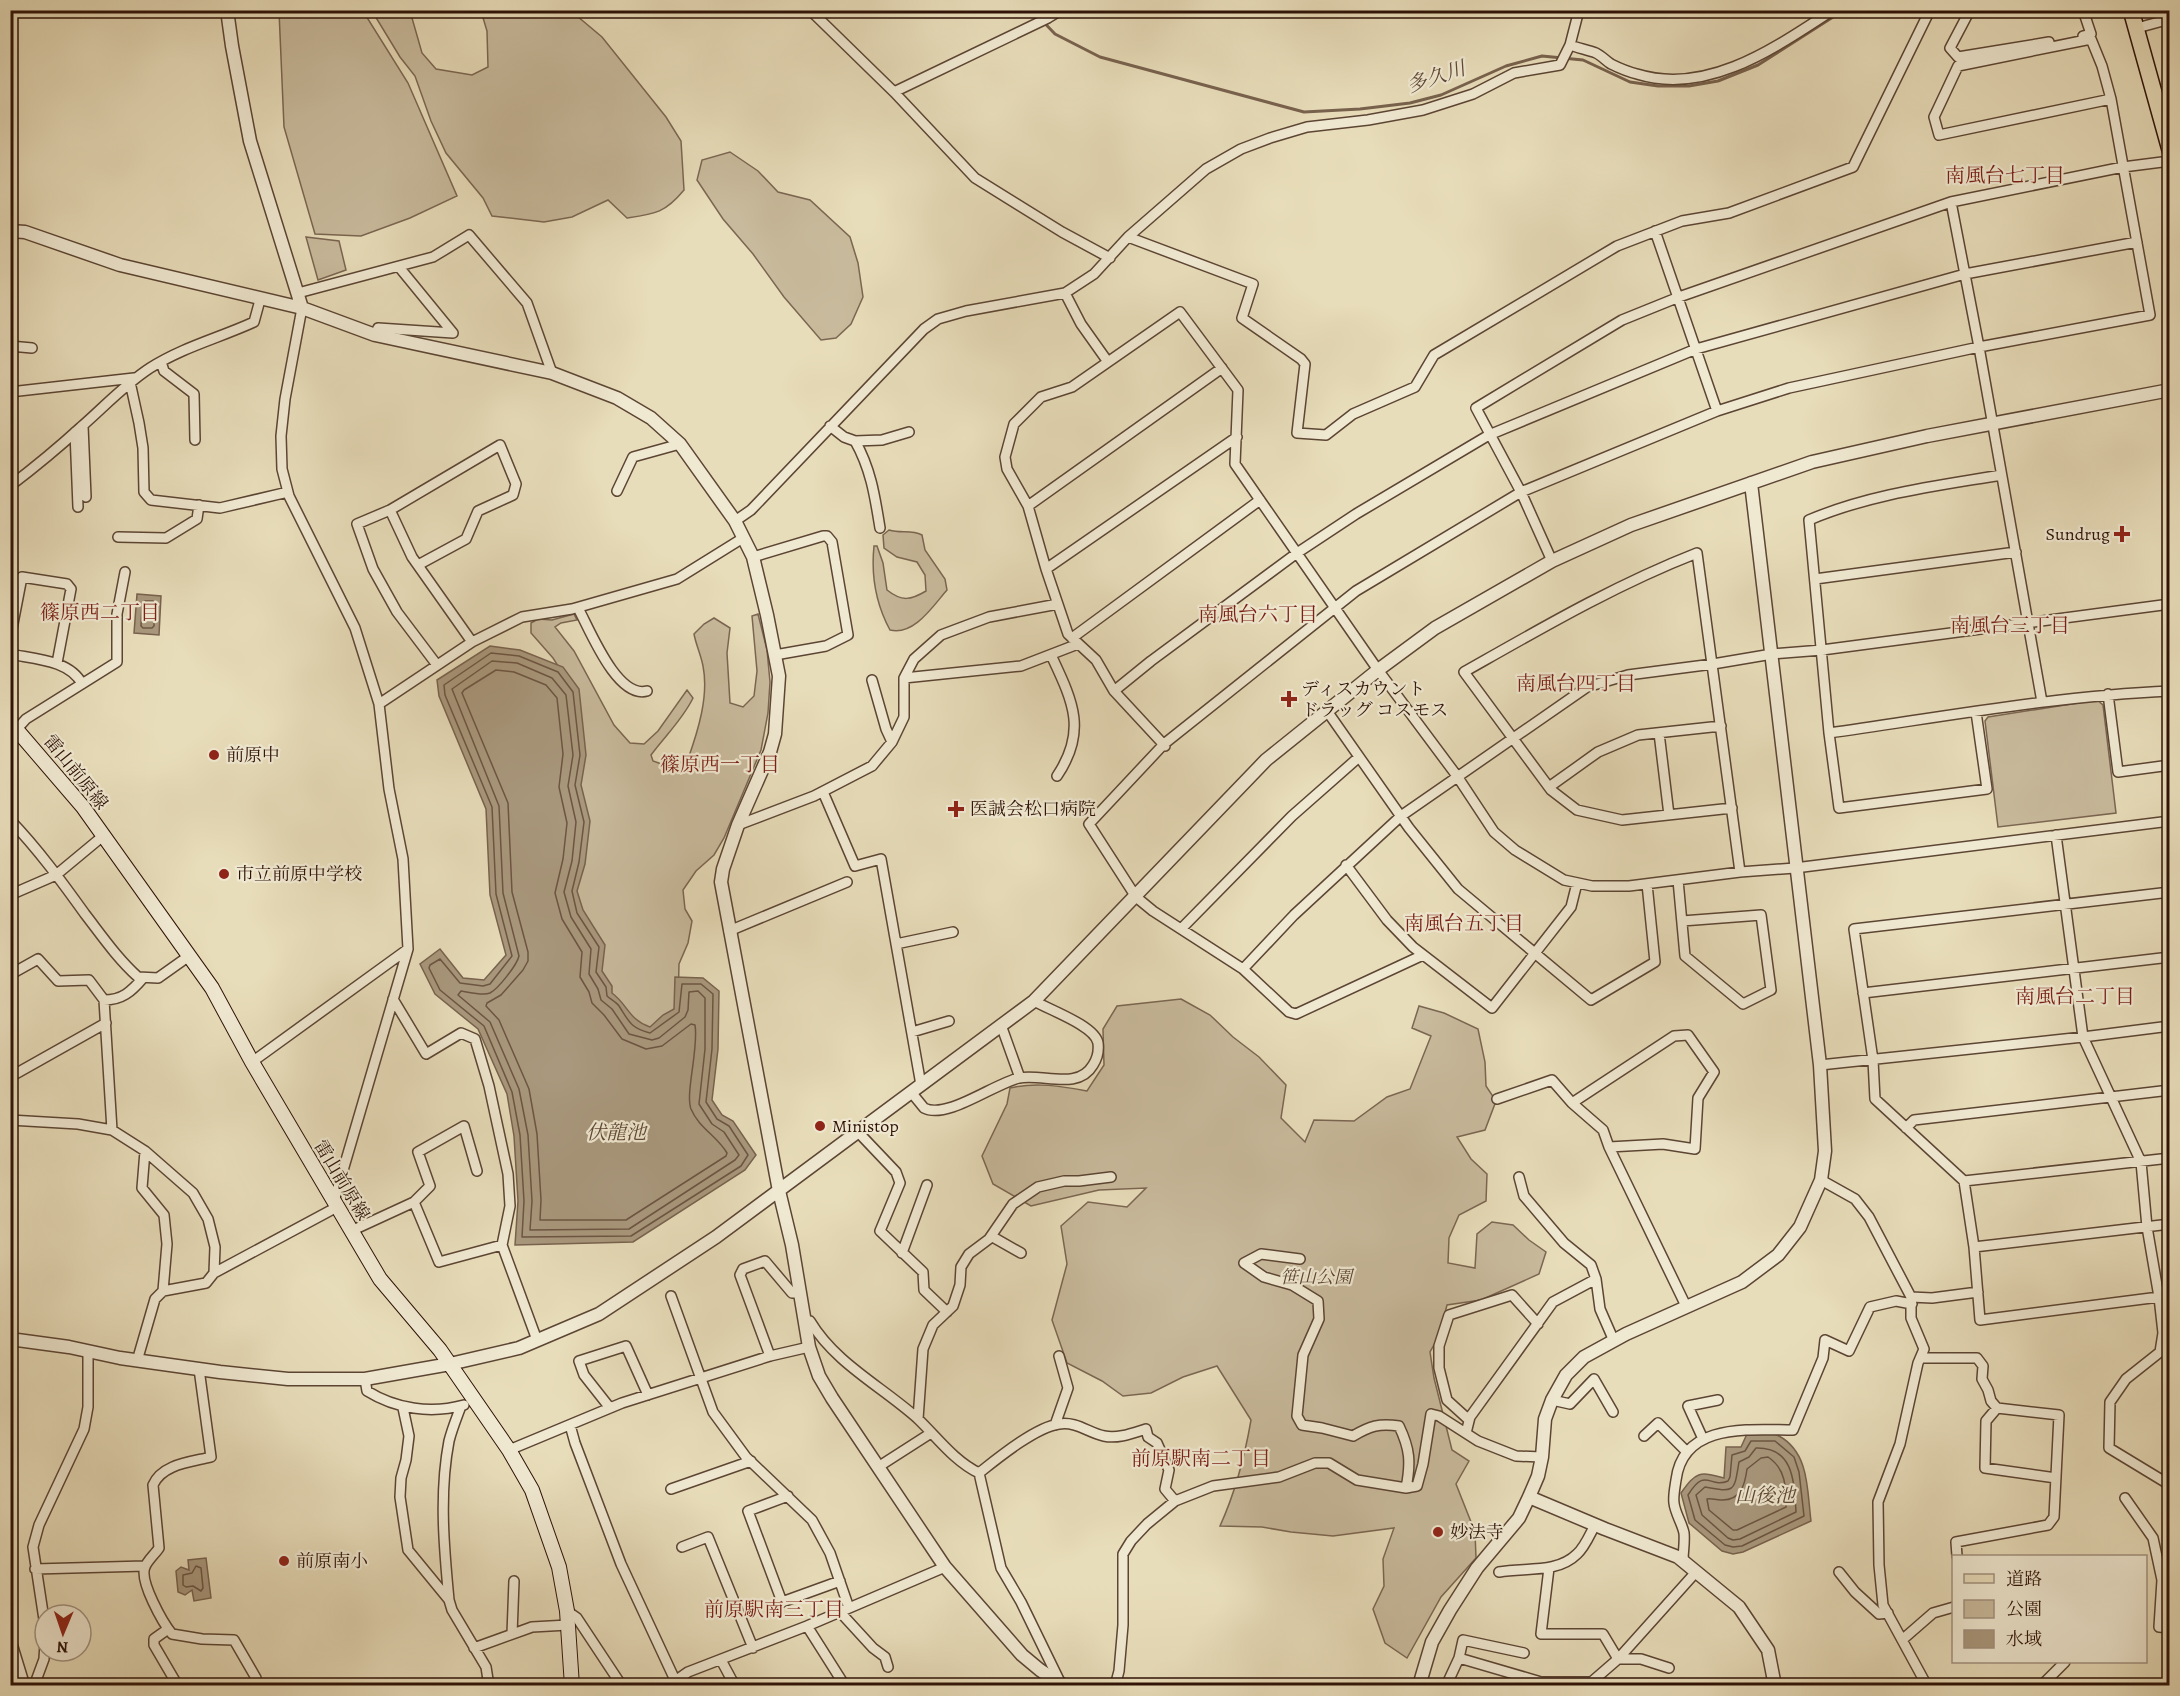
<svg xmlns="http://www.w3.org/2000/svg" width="2180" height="1696" viewBox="0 0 2180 1696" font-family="Alegreya,'Noto Serif JP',serif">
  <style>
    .green { fill: #c8ba9c; stroke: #7b6652; stroke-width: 1.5 }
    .water { fill: #a9987d; stroke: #78624e; stroke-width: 1.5 }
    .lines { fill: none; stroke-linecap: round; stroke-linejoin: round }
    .shore { stroke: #6c5542; stroke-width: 1.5 }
    .stream { stroke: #78624e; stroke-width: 3 }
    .minor-casing { stroke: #5c4534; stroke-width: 12 }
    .tertiary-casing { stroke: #5c4534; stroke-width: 15 }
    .secondary-casing { stroke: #2e1207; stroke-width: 16 }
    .primary-casing { stroke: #2e1207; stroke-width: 18 }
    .minor { stroke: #f0e9d2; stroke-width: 9 }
    .tertiary { stroke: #f0e9d2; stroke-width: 12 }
    .secondary { stroke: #f0e9d2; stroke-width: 14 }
    .primary { stroke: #e8ddba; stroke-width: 15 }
    .poi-dot { fill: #8f2418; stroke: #f0e9d2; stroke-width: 2 }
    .labels { text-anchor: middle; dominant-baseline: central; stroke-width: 4.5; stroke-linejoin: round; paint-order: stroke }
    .poi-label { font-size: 18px; fill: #2e1207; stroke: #f0e9d2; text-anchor: start }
    .street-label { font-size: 18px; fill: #2e1207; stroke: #f0e9d2 }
    .park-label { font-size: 18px; font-style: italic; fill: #5c4434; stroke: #f0e9d2 }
    .water-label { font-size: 20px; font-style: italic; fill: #5f4836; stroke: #f0e9d2 }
    .neighbourhood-label { font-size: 20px; fill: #7a1f14; stroke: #f0e9d2 }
  </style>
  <rect width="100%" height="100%" fill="#e8ddba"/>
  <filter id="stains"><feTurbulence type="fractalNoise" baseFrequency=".00333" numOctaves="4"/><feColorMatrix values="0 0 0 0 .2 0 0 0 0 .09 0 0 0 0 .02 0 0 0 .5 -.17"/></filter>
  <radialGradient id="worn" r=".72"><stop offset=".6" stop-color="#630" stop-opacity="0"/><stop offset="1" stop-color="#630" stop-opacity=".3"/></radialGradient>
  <path class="green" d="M279 11H363L408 83 457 196 410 218 361 236 315 234 284 127Z
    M372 11H410L422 53 436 69 472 75 488 67 487 31 481 11H571L602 37 666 117 681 141 684 190C665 213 655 214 627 218L608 200 572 217 544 222 492 216 483 198 446 153 431 121 415 76 400 57Z
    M730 152 758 171 778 192 810 200 850 237 858 263 863 297 851 324 836 338 821 340 784 297 753 254 723 219 697 180 702 160Z
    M306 237 339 241 346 270 318 280Z
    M889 530C902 534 910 529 922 535L925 550 945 579 947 590C933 606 914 636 890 630 876 604 871 575 874 546H877L883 563 887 590C902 602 911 600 926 591L925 575 917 562 897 557 884 548 883 535Z
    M574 614 577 620 561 623 555 627 574 651 614 725 630 743 644 744 658 731 687 690 693 698C683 719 665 736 651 755L653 761 667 766 688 759C698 731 709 696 703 666 701 655 696 645 694 634L704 624 714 618 730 628 727 653 730 703 743 707 754 696 757 671 752 616 758 614 767 650 770 682 768 713 761 750 724 838 714 855 696 871 683 890 685 909 692 921 688 943 679 964 678 1008 651 1030 636 1027 605 990 572 894 570 685 553 658 531 633V623L538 619 552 620Z
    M2097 700 2103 705 2116 813 1998 827 1985 721 1988 717Z
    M1181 999 1210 1015 1233 1037 1259 1057 1286 1085 1281 1118 1305 1142 1314 1120 1354 1121 1387 1097 1410 1089 1431 1036 1412 1028 1419 1006 1444 1013 1478 1029 1485 1062 1486 1086 1496 1101 1485 1130 1457 1137 1471 1159 1487 1174 1486 1201 1459 1215 1449 1238 1448 1263 1475 1268 1477 1234 1492 1222 1513 1225 1529 1240 1546 1252 1539 1274 1481 1300 1447 1305 1439 1336 1430 1352 1434 1378 1452 1450 1469 1461 1456 1484 1475 1532 1476 1558 1441 1597 1407 1658 1385 1643 1373 1609 1384 1586 1383 1559 1394 1528 1333 1536 1291 1532 1262 1527 1220 1526C1235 1493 1245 1455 1251 1420L1217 1366 1183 1377 1151 1393 1123 1396 1102 1381 1067 1363 1052 1320 1067 1264 1061 1226 1088 1202 1127 1207 1146 1188 1099 1190 1031 1206 993 1184 982 1156 1007 1104 1010 1088C1036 1082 1061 1086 1087 1091L1104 1065 1103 1029 1117 1006Z"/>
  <path class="water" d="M137 594 161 596 159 635 134 633Z
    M490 646 520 650 563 667 579 689 586 755 581 785 590 821 585 864 577 891 583 910 605 945 602 971 612 986V993C628 1005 629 1020 650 1027L663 1015 674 1009 675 977 703 978 719 991 718 1049 712 1100 722 1115 733 1121 756 1155 745 1170 633 1242 515 1245 518 1201 514 1136 507 1094 478 1029 435 994 420 964 440 949 463 978 484 980 506 955 490 895 486 809 439 696 437 680Z
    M1747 1434C1756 1434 1772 1432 1779 1436 1810 1453 1807 1491 1811 1521L1743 1552 1733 1554 1722 1551 1689 1523 1681 1493C1696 1472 1699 1471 1724 1478L1726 1447H1741Z
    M206 1558 211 1598 194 1601 192 1590 185 1595 178 1592 176 1571 181 1567 189 1570 188 1560Z"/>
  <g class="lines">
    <path class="shore" d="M145 601H153L155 603 154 626 152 628H143L141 626 142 603Z
      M491 653 519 656 558 672 573 692 580 755 575 785 584 822 579 862 572 891 577 913 599 947 596 972 606 987 607 996C610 999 616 1002 619 1006 629 1021 630 1028 650 1033L679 1012 682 984H701L713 994 712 1049 706 1102 717 1119 729 1126 748 1155 741 1166 631 1236 522 1237 524 1201 520 1135 512 1092 484 1026 440 990 429 968 430 965 440 959 460 983 483 986 490 984 512 956 496 894 492 807 445 695 444 685Z
      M492 661 517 663 552 678 566 695 573 755 568 786 576 822 572 861 564 892 571 917 591 949 589 974 598 989 601 1000 612 1009 629 1034 652 1040 659 1038 685 1017 688 1010 689 992 698 991 705 998V1049L699 1104 712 1124 724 1132 739 1155 735 1160 629 1229 530 1230 532 1201 528 1135 519 1089 490 1022 458 995 461 991C469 992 482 996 490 993 498 989 517 965 519 956L503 893 499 806 452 689Z
      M496 670 514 672 546 685 557 698 563 754 559 787 567 823 563 859 555 893 562 919 582 952 580 977 589 992 592 1003 604 1015 622 1039 646 1049 662 1046 691 1024 695 1025C699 1048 685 1093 691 1109 699 1128 717 1136 727 1153L726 1156 626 1220H540L541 1200 537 1134 529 1089 499 1020 486 1006 487 1003 501 995 523 970 528 961V952L512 892 508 803 462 693 464 690Z
      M1751 1441H1775L1794 1457 1799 1472 1804 1516 1742 1546 1733 1547 1725 1545 1695 1520 1688 1495C1706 1466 1709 1489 1728 1481L1730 1477 1732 1455 1745 1451Z
      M1756 1448C1794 1447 1794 1482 1796 1512L1740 1539 1733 1540 1728 1538 1702 1515 1696 1495 1705 1487C1736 1493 1734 1491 1739 1462L1749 1457Z
      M1768 1457C1786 1469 1786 1487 1786 1507L1737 1530H1733L1709 1510 1707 1499C1712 1498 1715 1500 1721 1500 1741 1501 1745 1484 1747 1469L1761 1458Z
      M196 1566 201 1568 203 1588 201 1591 193 1586 186 1587 183 1585V1575L192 1573Z"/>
    <path class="stream" d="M1032 10 1055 34 1100 57 1304 112 1360 109 1410 103 1441 95 1506 66 1542 56 1583 60 1630 82 1658 86H1689L1718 81 1758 65 1844 10"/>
    <g class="minor-casing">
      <path id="minor" d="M810 10 894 92 975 178 1062 232 1110 258
        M1970 10 1950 48 1958 57 2049 42
        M2083 10 2091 34 2083 36
        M2137 28 2170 19
        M1570 45C1578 48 1588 50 1596 53 1602 56 1606 61 1611 64 1619 68 1629 72 1637 74 1708 96 1776 47 1833 10
        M894 92 1048 18 1061 10
        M1951 202 1979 347 2042 702
        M1655 231 1717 411
        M1128 237 1206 169 1241 149 1270 138 1307 127 1368 120 1423 110 1473 94 1514 73 1560 65 1570 45 1579 10
        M298 293 433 257 469 235 527 303 552 373
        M1065 293 1081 324 1108 362
        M302 308 285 399 281 436 282 469 289 496 355 628 379 704 389 789 403 859 408 949 334 1201
        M375 335 378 328 453 333 399 267
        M10 346 32 348
        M161 362 164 371 194 394 195 440
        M130 382 139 423 143 448 144 492 151 500 220 508 288 492
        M10 392 134 378
        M83 426 86 497
        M830 426 844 437 855 441C871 469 875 497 880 528
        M75 432 78 507
        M855 441 882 440 909 432
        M10 486C35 467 58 448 81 427 104 407 124 385 150 368 183 347 219 338 254 322L260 300
        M617 491 633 457 680 444
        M1028 506 1222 368
        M390 510 412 557 472 642
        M735 521 751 510 924 329 938 319 966 311 1065 293 1094 274 1128 237 1253 284 1242 318 1301 359 1305 364 1297 433 1326 435 1353 414 1415 387 1434 355 1617 246 1682 221 1729 213 1853 167 1930 10
        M118 537 166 538 197 519 199 505
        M753 557 823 536H827L832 542 848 635 826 646 775 655
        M1552 561 1521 492 1476 408 1622 320 1679 297 1951 202 2123 167 2170 161
        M418 565 466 539 478 511 513 495 516 484 500 445 390 510 357 524 373 569 397 612 437 665
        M1046 569 1237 437
        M1815 579 2016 552
        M578 608C590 630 617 699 647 691
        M1072 638 1260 500
        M10 639 22 577 67 584 71 589 57 663
        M10 654C34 659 70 660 82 684
        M1051 655C1072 700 1088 730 1057 776
        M904 678 1021 666 1078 644
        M872 680 886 729 892 742
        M1114 691 1151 661 1297 553 1356 514 1489 435 1696 349 1965 274 2137 242
        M2108 694 2118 772 2170 765
        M379 704 472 642 522 617 572 609 677 579 743 538
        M1327 711 1409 828 1458 889 1591 1000 1655 962 1647 884
        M1976 712 1987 789 1839 808 1829 733 1809 520C1870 494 1936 486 2001 475
        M17 729 26 719 117 662V614L125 572
        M1659 733 1669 815
        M1829 733C1942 717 2055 696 2170 691
        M1165 746 1114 691 1096 660 1068 634 1046 569 1028 506 1007 469 1005 457 1014 424 1041 397 1072 387 1180 312 1238 390 1235 464 1378 670 1457 776 1494 832 1515 850 1564 880 1592 886H1629L1740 872 1795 868 2170 821
        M1549 787 1598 752 1638 735 1721 726
        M823 792 855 866 881 859 921 1085
        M1732 808 1622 820 1577 810 1551 790 1464 672C1540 629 1615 585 1697 553L1740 872
        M10 820C38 849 62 882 85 914 102 936 117 958 138 977L158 978 189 956
        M738 825 814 796 872 766 892 742 904 717V678L914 659 941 635 989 617 1058 604
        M2056 835 2083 1037 2141 1162 2147 1227 2159 1297
        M1346 865 1387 920 1413 947 1492 1008 1571 907 1577 883
        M1678 880 1685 956 1743 1004 1771 990 1761 915 1682 921
        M2170 892 1854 929 1873 1060 1875 1099 1964 1181 1974 1247 2170 1224
        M10 895 56 875 103 836
        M1181 929 1292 816 1359 757
        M729 931 847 882
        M896 944 953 932
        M1423 955 1296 1014 1289 1012 1243 969 1153 911 1136 897 1089 824 1164 744 1356 591 1521 492 1717 411 1789 388 1979 347 2150 315 2111 99 2102 66 2091 39 1958 66 1934 117 1939 135 2111 99
        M1243 969 1294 915 1401 816 1587 687 1628 675 1713 664 1772 654 1822 650 2170 604
        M13 973 38 959 58 981 89 980 104 1000C122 1000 131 992 143 978
        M1863 993 2170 957
        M393 999 426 1054 461 1033 475 1039 489 1086 508 1174 510 1206 502 1245 537 1340
        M104 1000 112 1130
        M1001 1025 1020 1078
        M912 1032 949 1021
        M252 1062 408 949
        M1820 1065 2083 1037 2170 1026
        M10 1077 106 1023
        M911 1092 924 1108C947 1120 995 1083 1019 1078 1042 1073 1078 1091 1093 1065 1097 1059 1099 1051 1098 1043 1095 1026 1050 1010 1034 1001
        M1497 1099 1552 1080 1572 1103
        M10 1120 78 1124 112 1130 145 1151 193 1193 208 1219 215 1247 214 1273 206 1283 163 1291 155 1299 137 1361
        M1906 1128 1914 1120 2170 1090
        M858 1132 896 1172 900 1183 880 1231 923 1272 924 1290 947 1312
        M1609 1147 1603 1130 1572 1103 1674 1036 1688 1035 1714 1072 1698 1098 1695 1149 1663 1144 1609 1147 1686 1306
        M145 1151 142 1188 164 1215 167 1244 163 1291
        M1821 1180 1855 1199 1869 1217 1911 1297V1318L1924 1349 1918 1363 1900 1444 1878 1502 1879 1565 1883 1605 1926 1684
        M1964 1181 2170 1158
        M414 1202 439 1262 502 1245
        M351 1231 414 1202 430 1186 418 1152 464 1126 477 1171
        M991 1236 1021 1253
        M1974 1247 1980 1320 2159 1297 2163 1333 2160 1352 2126 1379 2110 1402 2109 1448 2170 1485
        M902 1253 927 1185
        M1300 1259 1261 1254 1244 1263 1264 1277 1292 1285 1318 1301 1319 1319 1303 1355 1297 1416 1302 1425 1322 1428 1353 1436C1370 1426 1379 1423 1399 1426 1410 1449 1411 1462 1406 1488
        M214 1273 337 1207
        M1596 1279 1600 1309 1614 1341
        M671 1296 713 1412 746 1457 812 1520 830 1553 849 1608
        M1911 1297 1932 1298 1978 1292
        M804 1322 810 1321C835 1363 881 1386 917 1418 937 1437 954 1461 979 1473
        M770 1356 740 1275 743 1269 765 1261 792 1293H799
        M1921 1358H1977L1983 1366 1982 1379 1988 1390 1991 1401 1997 1408 2059 1415 2054 1517 2048 1525 1956 1542 1957 1556
        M199 1369 211 1457C191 1462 162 1464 153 1485L159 1548C155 1554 147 1561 145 1567 139 1581 163 1623 172 1634L202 1639 234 1640 256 1678 255 1686
        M365 1379 367 1391C396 1409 431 1414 464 1405
        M1552 1400 1570 1404 1594 1379 1613 1412
        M403 1408 409 1436 406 1460 401 1478 400 1497 408 1550 449 1600 452 1610 486 1667 489 1686
        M610 1408 584 1375 579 1361 626 1346 648 1395
        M1997 1408 1986 1421 1985 1468 2056 1478
        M918 1419 923 1349 933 1325 953 1306 960 1285 961 1267 969 1254 989 1239 1013 1204 1038 1187 1064 1181H1079L1111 1177
        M1469 1420 1447 1400 1439 1368V1346L1449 1315 1512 1295 1538 1324
        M570 1425 575 1443 621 1564 675 1680
        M1055 1425 1068 1388 1059 1356
        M1466 1433 1470 1417 1553 1302 1596 1279 1591 1265 1564 1243 1524 1196 1519 1177
        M1644 1436 1658 1423 1686 1451
        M1703 1439 1688 1406 1718 1400
        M509 1450 622 1403 770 1356 809 1347
        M878 1467 931 1433
        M979 1473C998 1458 1036 1427 1059 1424 1076 1421 1089 1433 1104 1436 1118 1439 1133 1433 1146 1429L1148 1437 1157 1443 1169 1470 1165 1489 1175 1501
        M979 1473 1001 1568 1021 1602 1060 1682
        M671 1489 751 1461
        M788 1496 748 1511 782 1602 840 1581
        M2125 1498 2153 1538 2162 1580 2159 1627 2170 1628
        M682 1547 708 1537 753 1648
        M1683 1561C1683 1552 1685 1542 1684 1533 1682 1523 1675 1513 1674 1503 1673 1496 1675 1487 1676 1480 1683 1422 1750 1430 1793 1430L1823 1358 1825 1340 1849 1351 1870 1307 1896 1301 1912 1304
        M1549 1568 1541 1634H1603L1618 1659H1641L1669 1668
        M35 1569 145 1566
        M1499 1572C1524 1567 1557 1574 1577 1554 1585 1547 1590 1534 1595 1525
        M1839 1572 1855 1592 1879 1614 1888 1613
        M449 1600C444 1548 439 1493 449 1441 452 1429 457 1417 461 1406
        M567 1611 577 1618 622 1686
        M840 1612 873 1648 885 1657 888 1667
        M45 1626 33 1547 39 1525 84 1429 88 1407V1351
        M807 1626 845 1686
        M168 1629 154 1639V1645L178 1686
        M512 1634 514 1581
        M10 1637 25 1686
        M1902 1640 1933 1613 1954 1607
        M474 1648 532 1627 568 1625
        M1459 1658 1463 1640 1524 1653
        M721 1660 735 1686
        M1588 1685 1618 1659 1696 1572
        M34 1686 44 1659 45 1643
        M668 1686 688 1672 807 1626 945 1567
        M1115 1686 1119 1671 1123 1625V1554L1131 1541 1147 1524 1175 1501 1213 1486 1279 1477 1315 1463H1329L1357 1480 1406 1488 1417 1486 1423 1464 1431 1414 1439 1416 1478 1441 1516 1456 1542 1457
        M1446 1686 1459 1658 1541 1682H1592
        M2041 1686 2065 1662"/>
    </g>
    <g class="tertiary-casing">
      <path id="tertiary" d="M227 10 232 46 250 141 302 308
        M10 231 25 232 120 265 302 308 375 335 552 373 617 398 651 418 680 444 735 521 753 557 767 615 779 676 775 734 770 752 738 825 723 869 721 882 779 1191 792 1245 809 1347 819 1376 832 1398 945 1567 1022 1655 1040 1670 1064 1686
        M10 1339 69 1347 120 1358 220 1372 288 1379H365L450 1364 519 1348 599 1314 716 1237 1034 1001 1266 760 1378 670 1435 628 1552 561 1631 525 1812 462 1927 436 2170 390
        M1529 1497 1605 1529 1678 1557 1739 1607 1768 1650 1775 1686
        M1419 1686 1432 1642 1450 1610 1477 1568 1519 1518 1529 1497 1538 1476 1542 1457 1545 1419 1552 1400 1566 1375 1584 1357 1626 1334 1742 1282 1778 1255 1800 1227 1821 1180 1825 1151 1820 1065 1751 483"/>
    </g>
    <g class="secondary-casing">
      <path id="secondary" d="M10 722 83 807 212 988 252 1062 380 1279 440 1350 509 1450 532 1490 559 1567 567 1611 572 1686"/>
    </g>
    <g class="primary-casing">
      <path id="primary" d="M2131 10 2170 150"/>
    </g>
    <use href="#minor" class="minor"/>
    <use href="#tertiary" class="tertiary"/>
    <use href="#secondary" class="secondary"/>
    <use href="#primary" class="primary"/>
  </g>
  <g class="poi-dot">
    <path d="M2119 525h6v6h6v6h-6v6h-6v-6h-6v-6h6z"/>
    <path d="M1286 690h6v6h6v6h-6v6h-6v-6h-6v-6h6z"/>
    <circle cx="214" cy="755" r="6"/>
    <path d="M953 800h6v6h6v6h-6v6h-6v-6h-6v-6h6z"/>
    <circle cx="224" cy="874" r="6"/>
    <circle cx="820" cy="1126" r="6"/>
    <circle cx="1438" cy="1532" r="6"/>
    <circle cx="284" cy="1561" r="6"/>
  </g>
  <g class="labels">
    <g class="poi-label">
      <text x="2110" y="534" text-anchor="end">Sundrug</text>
      <text x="1301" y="689">ディスカウント<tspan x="1301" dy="21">ドラッグ コスモス</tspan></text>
      <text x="226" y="755">前原中</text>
      <text x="970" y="809">医誠会松口病院</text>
      <text x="236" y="874">市立前原中学校</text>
      <text x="832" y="1126">Ministop</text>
      <text x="1450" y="1532">妙法寺</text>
      <text x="296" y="1561">前原南小</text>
    </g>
    <g class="street-label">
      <text transform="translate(76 772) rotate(51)">雷山前原線</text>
      <text transform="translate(342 1180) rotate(59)">雷山前原線</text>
    </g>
    <g class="park-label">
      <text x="1316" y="1277">笹山公園</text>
    </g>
    <g class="water-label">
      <text transform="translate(1436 77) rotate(-18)">多久川</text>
      <text x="616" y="1132">伏龍池</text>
      <text x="1765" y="1495">山後池</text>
    </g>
    <g class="neighbourhood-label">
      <text x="2005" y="175">南風台七丁目</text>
      <text x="100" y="612">篠原西二丁目</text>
      <text x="1258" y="614">南風台六丁目</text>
      <text x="2010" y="625">南風台三丁目</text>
      <text x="1576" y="683">南風台四丁目</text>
      <text x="720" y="764">篠原西一丁目</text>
      <text x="1464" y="923">南風台五丁目</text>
      <text x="2075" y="996">南風台二丁目</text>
      <text x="1201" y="1458">前原駅南二丁目</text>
      <text x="774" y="1609">前原駅南三丁目</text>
    </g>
  </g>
  <rect width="2180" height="1696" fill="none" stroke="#e8ddba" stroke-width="36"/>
  <rect x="12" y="12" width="2156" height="1672" fill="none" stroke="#2e1207" stroke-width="3"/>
  <rect x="18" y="18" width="2144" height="1660" fill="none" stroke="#2e1207" stroke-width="1.5"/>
  <rect x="1952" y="1555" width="195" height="108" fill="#f0e9d2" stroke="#a29381" stroke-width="1.5"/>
  <rect x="1964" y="1574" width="30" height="9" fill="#e8ddba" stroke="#a29381" stroke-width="1.5"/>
  <text x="2006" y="1585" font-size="18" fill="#2e1207">道路</text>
  <rect x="1964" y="1600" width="30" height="18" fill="#c8ba9c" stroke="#a29381" stroke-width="1.5"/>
  <text x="2006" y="1615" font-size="18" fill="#2e1207">公園</text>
  <rect x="1964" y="1630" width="30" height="18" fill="#a9987d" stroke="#a29381" stroke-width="1.5"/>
  <text x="2006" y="1645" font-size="18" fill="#2e1207">水域</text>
  <g transform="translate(63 1633) rotate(182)"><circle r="28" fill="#f0e9d2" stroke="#a29381" stroke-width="1.5"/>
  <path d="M0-4.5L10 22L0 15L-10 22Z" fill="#8f2418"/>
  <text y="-9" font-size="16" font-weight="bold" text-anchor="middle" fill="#2e1207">N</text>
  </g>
  <rect width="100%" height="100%" filter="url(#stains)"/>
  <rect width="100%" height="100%" fill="url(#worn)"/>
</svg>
